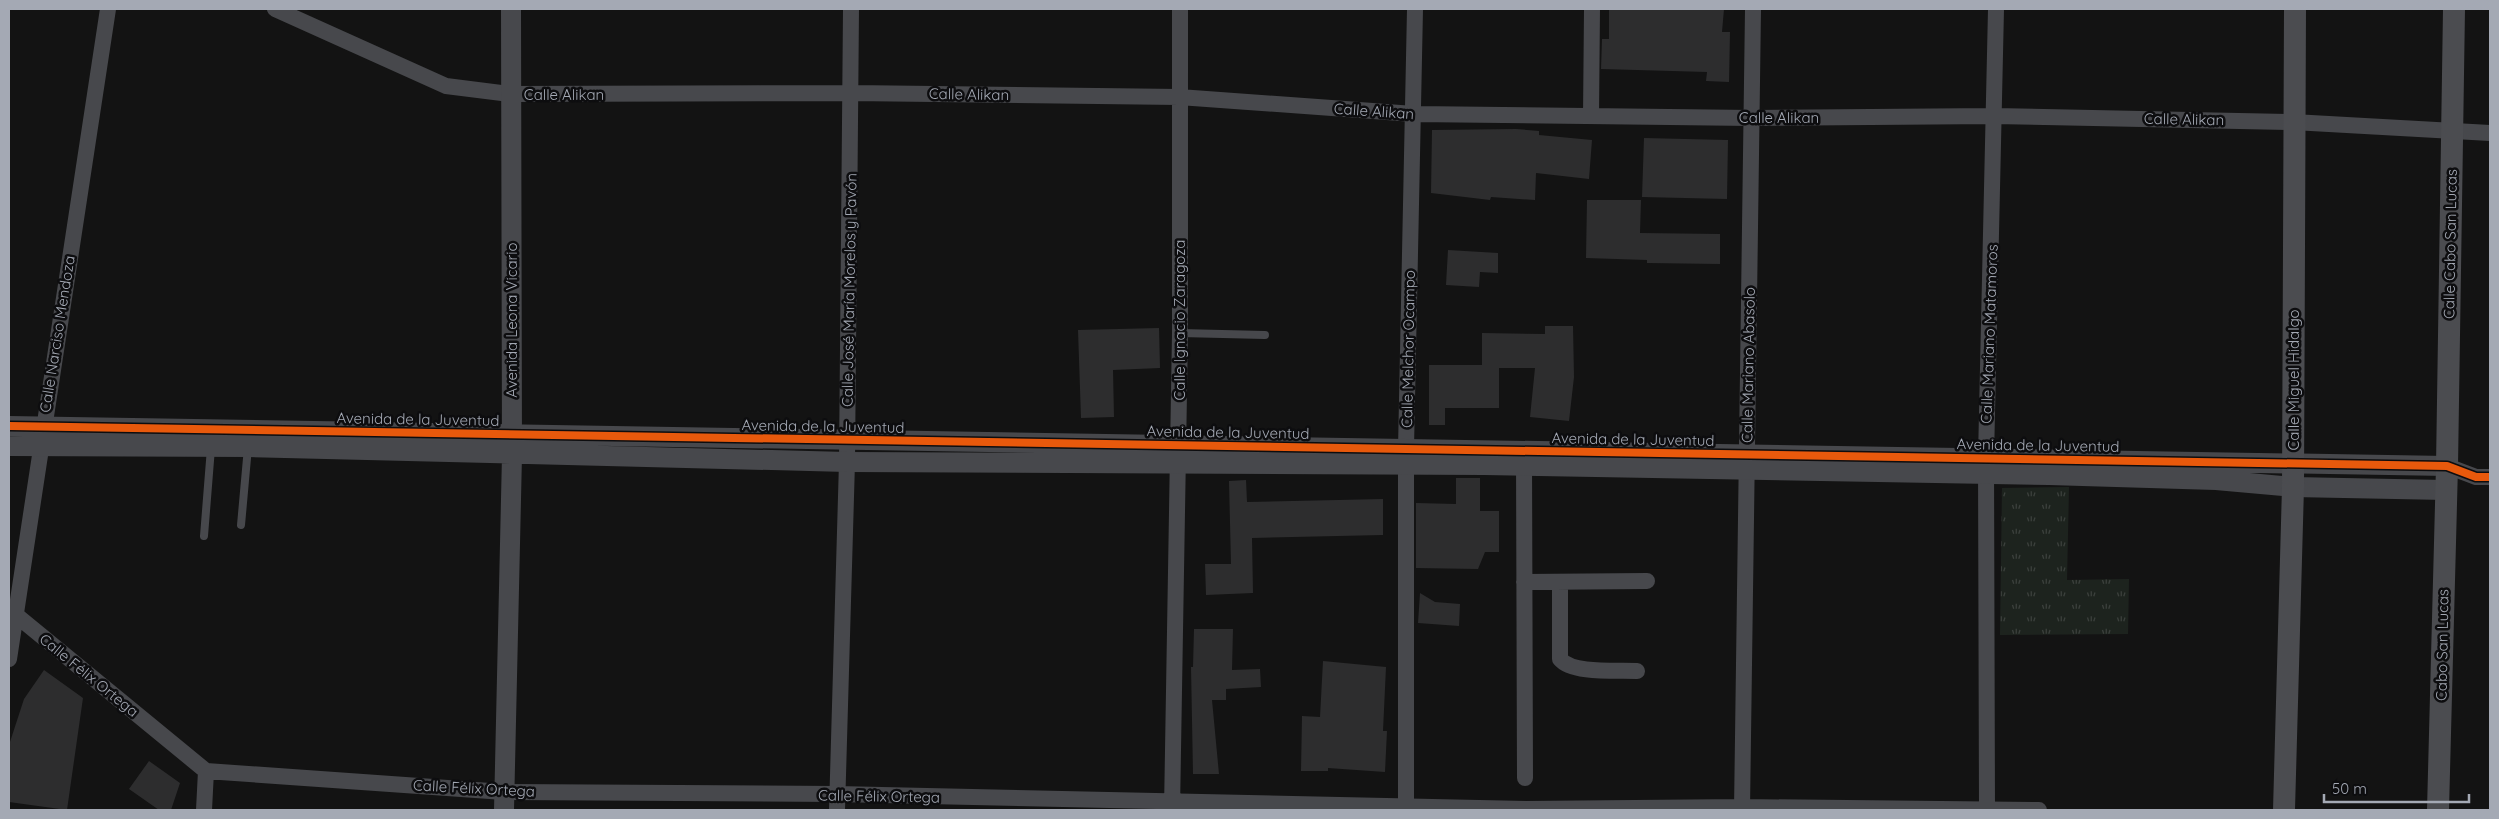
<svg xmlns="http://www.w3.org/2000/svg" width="2499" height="819" viewBox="0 0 2499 819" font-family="Quicksand,sans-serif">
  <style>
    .park { fill: url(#park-tufts) }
    .building { fill: #2d2d2e }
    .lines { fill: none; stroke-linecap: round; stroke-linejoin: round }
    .service { stroke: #47484c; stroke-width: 8 }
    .minor { stroke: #47484c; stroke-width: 16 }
    .tertiary { stroke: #47484c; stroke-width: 20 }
    .secondary { stroke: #4b4c50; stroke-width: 22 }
    .cycleway-casing { stroke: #0d0d0f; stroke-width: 11 }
    .cycleway { stroke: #e8590c; stroke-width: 8 }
    .labels { text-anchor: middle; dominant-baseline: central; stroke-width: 5; stroke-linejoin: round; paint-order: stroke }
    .street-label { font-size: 15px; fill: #a4a9b4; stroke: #0d0d0f }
  </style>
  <defs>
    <pattern id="park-tufts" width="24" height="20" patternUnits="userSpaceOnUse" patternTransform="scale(1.25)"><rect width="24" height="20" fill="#1d231e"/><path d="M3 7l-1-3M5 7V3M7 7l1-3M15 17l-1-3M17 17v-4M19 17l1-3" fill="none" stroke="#3b403c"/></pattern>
  </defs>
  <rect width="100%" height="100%" fill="#131313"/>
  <path class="park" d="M2069 487 2067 580 2129 579 2128 634 2000 635 2002 488Z"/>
  <path class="building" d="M1609 9H1724L1722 32H1730L1729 82 1706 81 1707 72 1601 69 1602 39H1609Z
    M1516 129 1539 131V135L1592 140 1589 179 1536 173 1535 200 1491 197 1490 200 1431 193 1432 130Z
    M1644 138 1728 140 1727 199 1642 197Z
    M1587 200H1641L1640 233 1720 234V264L1647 263V260L1586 258Z
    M1448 250 1498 253V273L1480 272 1479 287 1446 285Z
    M1545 326H1573L1574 377 1569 421 1530 417 1535 368H1499V408H1445V425H1429V365H1482V333L1545 334Z
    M1159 328 1160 368 1113 370 1114 417 1081 418 1078 330Z
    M1456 478H1480V511H1499V552H1485L1478 569 1416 568V503L1456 504Z
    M1246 480 1247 502 1383 499V535L1252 538 1253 593 1206 595 1205 564H1231L1229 481Z
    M1420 593 1435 602 1460 604 1459 626 1418 623Z
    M1194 629H1233L1232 670 1260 669 1261 687 1226 689V700H1212L1219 774H1193L1191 667H1193Z
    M1323 661 1386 667 1383 731H1387L1385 772 1328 768V771H1301L1302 716 1320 717Z
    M44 670 83 698 67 810 9 802V745L24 699Z
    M149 761 180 783 171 810H159L129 789Z"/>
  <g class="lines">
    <path class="service" d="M1180 333 1265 335
      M241 525 248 447
      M204 536 211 448"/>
    <path class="minor" d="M275 9 446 86 510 94 851 93 1179 97 1414 114 1752 118 1994 116 2293 122 2490 133
      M1591 116 1592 9
      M1524 455 1525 778
      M2447 466 2476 477H2490
      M1524 582 1647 581
      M1560 583V659C1572 674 1617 670 1637 671
      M16 615 206 771 504 792 837 794 1526 809 1742 807 2039 810
      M9 659 108 9
      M204 810 206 771
      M837 810 847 462 851 9
      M1172 810 1180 333V9
      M1406 810V449L1415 9
      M1742 810 1753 9
      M1987 810 1986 458 1996 9"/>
    <path class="tertiary" d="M9 426 2447 466
      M9 446 248 447 847 462 1484 465 2049 475 2216 480 2293 487 2446 490
      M504 810 512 455 511 9"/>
    <path class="secondary" d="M2284 810 2293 487 2295 9
      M2438 810 2447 466 2454 9"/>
    <g class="cycleway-casing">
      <path id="cycleway" d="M9 426 2447 466 2476 477H2490"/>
    </g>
    <use href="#cycleway" class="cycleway"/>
  </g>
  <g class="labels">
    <g class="street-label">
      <text x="564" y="94">Calle Alikan</text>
      <text transform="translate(969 94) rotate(1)">Calle Alikan</text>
      <text transform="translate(1374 111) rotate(4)">Calle Alikan</text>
      <text x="1779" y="117">Calle Alikan</text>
      <text transform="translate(2184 119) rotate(1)">Calle Alikan</text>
      <text transform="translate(2450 244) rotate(-89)">Calle Cabo San Lucas</text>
      <text transform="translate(849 290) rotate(-89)">Calle José María Morelos y Pavón</text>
      <text transform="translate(511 320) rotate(-90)">Avenida Leona Vicario</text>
      <text transform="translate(1179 320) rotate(-90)">Calle Ignacio Zaragoza</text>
      <text transform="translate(57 334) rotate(-81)">Calle Narciso Mendoza</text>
      <text transform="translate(1989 334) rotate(-88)">Calle Mariano Matamoros</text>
      <text transform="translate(1408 349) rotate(-89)">Calle Melchor Ocampo</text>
      <text transform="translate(1748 365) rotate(-89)">Calle Mariano Abasolo</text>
      <text transform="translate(2293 380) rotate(-90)">Calle Miguel Hidalgo</text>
      <text transform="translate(418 419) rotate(1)">Avenida de la Juventud</text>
      <text transform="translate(823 426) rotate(1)">Avenida de la Juventud</text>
      <text transform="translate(1228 432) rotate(1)">Avenida de la Juventud</text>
      <text transform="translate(1633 439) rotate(1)">Avenida de la Juventud</text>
      <text transform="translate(2038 445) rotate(1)">Avenida de la Juventud</text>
      <text transform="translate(2442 645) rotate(-89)">Cabo San Lucas</text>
      <text transform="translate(89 675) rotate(39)">Calle Félix Ortega</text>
      <text transform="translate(474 788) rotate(3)">Calle Félix Ortega</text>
      <text transform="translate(879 796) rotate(1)">Calle Félix Ortega</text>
    </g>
  </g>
  <rect width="2499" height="819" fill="none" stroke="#a4a9b4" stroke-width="20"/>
  <path d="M2324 794v8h145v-8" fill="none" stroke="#a4a9b4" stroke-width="2.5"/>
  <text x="2332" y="794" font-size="15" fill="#a4a9b4" stroke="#0d0d0f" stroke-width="4" paint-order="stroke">50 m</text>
</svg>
